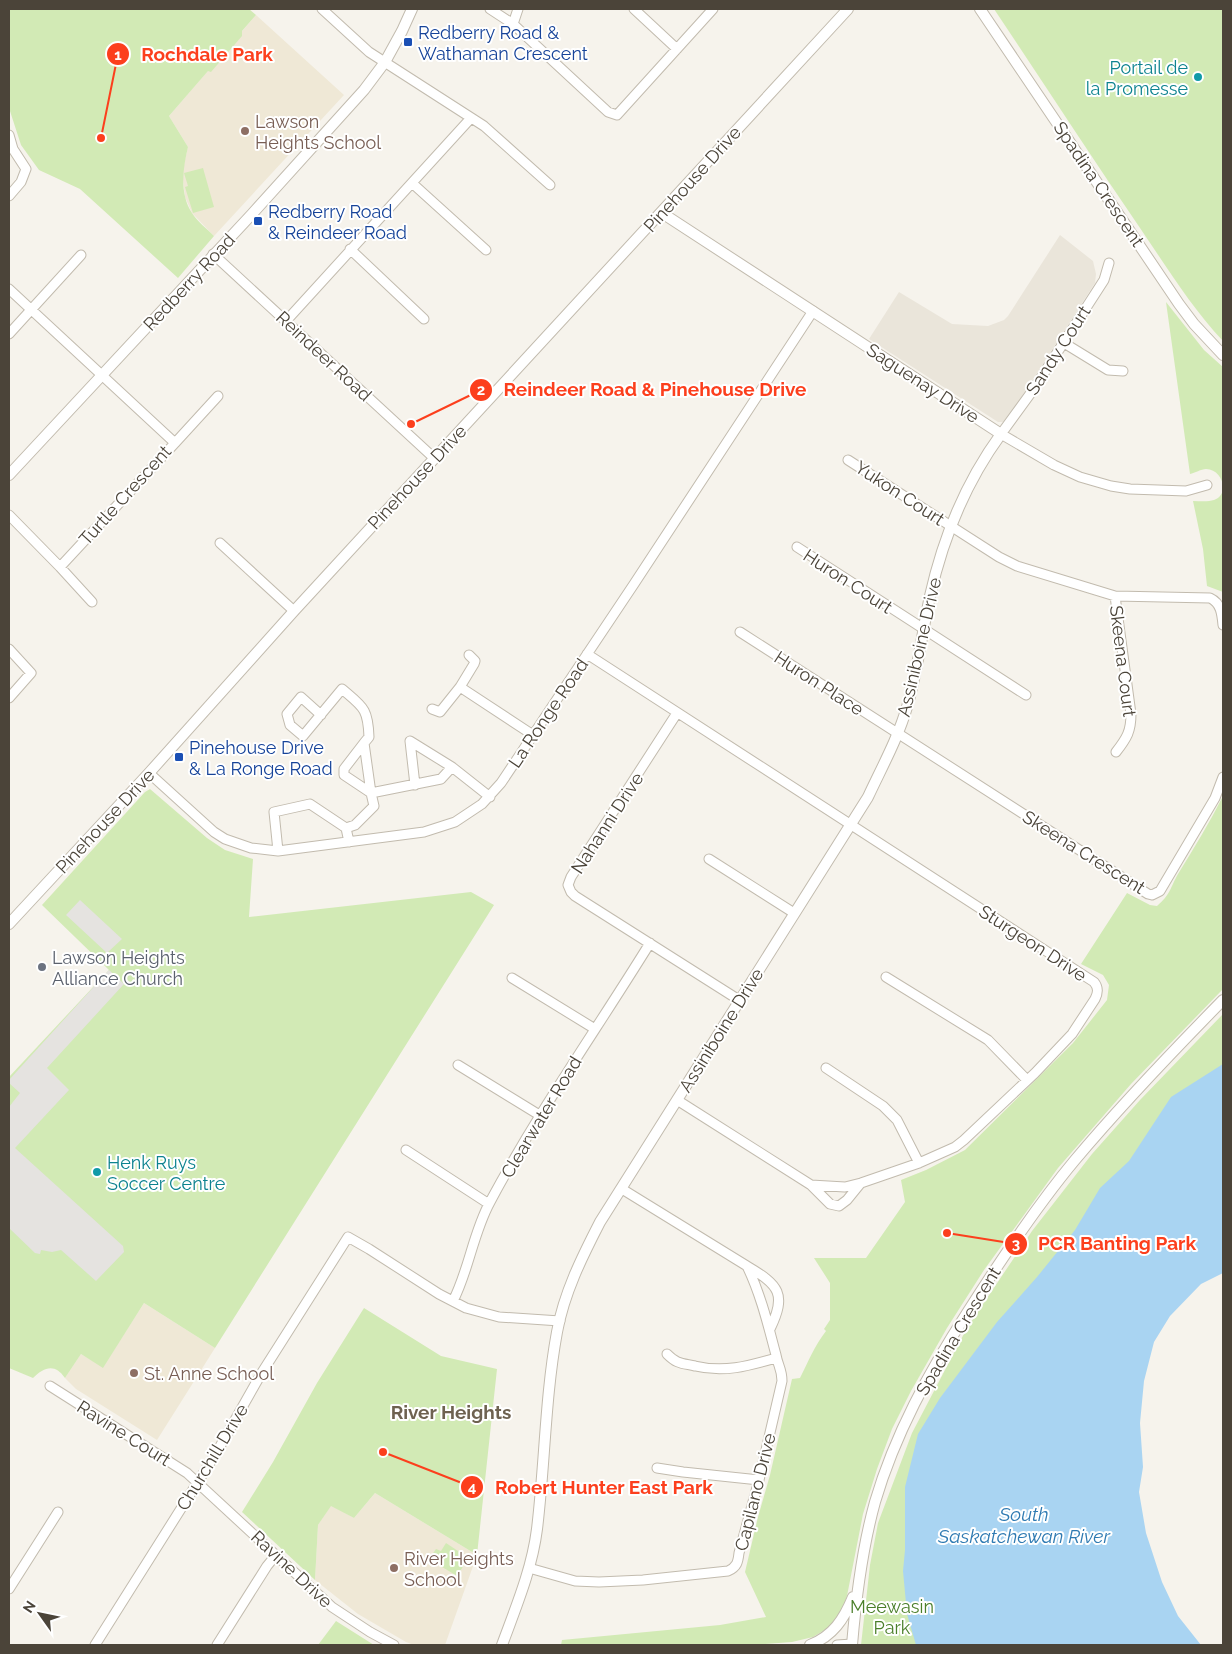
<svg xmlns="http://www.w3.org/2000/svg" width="1232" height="1654" viewBox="0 0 1232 1654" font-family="Raleway,sans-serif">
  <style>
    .residential { fill: #eae5da }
    .education { fill: #efe8d6 }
    .green { fill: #d2eab5 }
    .parking { fill: #e5e3e0 }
    .water { fill: #a9d4f2 }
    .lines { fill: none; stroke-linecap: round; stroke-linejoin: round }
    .minor-casing { stroke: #c2bbae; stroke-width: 11 }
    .tertiary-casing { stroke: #c2bbae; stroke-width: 12 }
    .minor { stroke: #fff; stroke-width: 9 }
    .tertiary { stroke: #fff; stroke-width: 10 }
    .transit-dot { fill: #1a4fb4; stroke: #fff; stroke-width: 2 }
    .culture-dot { fill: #0f9aa8; stroke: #fff; stroke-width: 2 }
    .education-dot { fill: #8d6e63; stroke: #fff; stroke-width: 2 }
    .worship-dot { fill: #6b7280; stroke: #fff; stroke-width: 2 }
    .labels { text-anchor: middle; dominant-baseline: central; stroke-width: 4; stroke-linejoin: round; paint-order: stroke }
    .transit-label { font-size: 18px; fill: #164399; stroke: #fff; text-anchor: start }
    .culture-label { font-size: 18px; fill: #0d838f; stroke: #fff; text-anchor: end }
    .education-label { font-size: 18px; fill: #785e54; stroke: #fff; text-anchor: start }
    .street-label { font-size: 18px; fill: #4b4439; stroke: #fff }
    .worship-label { font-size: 18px; fill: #5b616d; stroke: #fff; text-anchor: start }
    .park-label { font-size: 18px; fill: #4a7f2a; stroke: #fff }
    .neighbourhood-label { font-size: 19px; font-weight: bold; fill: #6e6250; stroke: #fff }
    .water-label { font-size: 19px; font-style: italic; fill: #2e7ab2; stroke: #fff }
    .leader { fill: none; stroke: #fc3f1d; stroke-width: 2 }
    .callout-dot { fill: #fc3f1d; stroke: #fff; stroke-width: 2 }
    .mark-label { font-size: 15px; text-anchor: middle; font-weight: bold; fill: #fff }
    .callout-label { font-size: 19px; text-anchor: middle; font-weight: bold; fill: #fc3f1d; stroke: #fff; stroke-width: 4; stroke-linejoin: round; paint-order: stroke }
  </style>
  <rect width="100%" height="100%" fill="#f6f3ec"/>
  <path class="residential" d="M1060 235 1093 261 1096 274 1095 283 1017 404 1003 422H998L869 339 899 292 952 324 988 326 1004 320 1008 316Z"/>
  <path class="education" d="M256 15 344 95 214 236 192 213 185 197 182 172 188 147 169 116Z
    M144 1303 215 1348 157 1440 76 1389 65 1378 81 1354 103 1367Z
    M375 1493 477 1555 445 1645H414L406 1642 358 1614 315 1580 318 1525 331 1505 354 1518Z"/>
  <path class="green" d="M9 9H249L256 15 242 31V36L211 72 208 71 169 116 188 147C183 168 179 193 192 213 197 221 207 229 214 236L178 278 80 189 39 170 21 145 9 108Z
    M994 9H1223V341C1191 307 1166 266 1140 228 1090 155 1043 82 994 9Z
    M203 168 214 207 193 213 185 187 188 186 184 173Z
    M1166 302 1204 350 1223 367V592L1207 586 1203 549 1193 501C1200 501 1208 502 1214 500 1230 495 1223 469 1206 469 1201 469 1195 473 1190 474Z
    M150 789 207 838 225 850 253 859 249 917 471 892 494 905 215 1348 144 1303 103 1368 81 1354 65 1378C55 1363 44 1367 33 1378L9 1368V1077L109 970 42 905 145 792Z
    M1223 796V989L1131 1084 1058 1168 984 1270 947 1328 911 1391 892 1429 877 1469 863 1514 847 1596 842 1610 833 1625 813 1637 792 1642 750 1645H561L562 1640 720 1625 766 1617 745 1572 758 1517 770 1475 792 1379 800 1378C808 1362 815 1345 826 1331L824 1329 830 1320V1283L814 1258H866L905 1202 901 1180 926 1170 965 1150 1073 1043 1107 1000 1109 985 1103 975 1081 964 1127 893 1150 905 1157 906C1171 894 1170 888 1178 874 1194 848 1210 822 1223 796Z
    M1223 1014V1065L923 1645H861L870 1565 878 1523 912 1433 967 1328 1032 1231 1092 1154 1140 1100Z
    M364 1308 441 1356 497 1369 477 1555 375 1493 354 1518 331 1506 318 1525 315 1580 242 1512 273 1462 317 1383Z
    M446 1543 470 1559 468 1567 464 1565 457 1576 429 1559 436 1549 441 1551Z
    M336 1621 374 1645H318Z"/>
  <path class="parking" d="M80 900 122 939 107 953 66 915Z
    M109 970 124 984 47 1068 69 1090 15 1148 123 1246 124 1252 96 1281 61 1250 52 1252 41 1250 40 1254 35 1253 9 1228V1107L20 1093 9 1083V1080Z"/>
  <path class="water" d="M1223 1064V1273L1201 1284 1170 1316 1154 1342 1144 1381 1140 1423 1143 1467 1139 1492 1146 1533 1162 1582 1178 1616 1201 1645H916L907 1614 903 1571 905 1550V1487L918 1434 940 1398 997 1322 1037 1277 1075 1230 1100 1188 1129 1161 1171 1097Z"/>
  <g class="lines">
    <g class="minor-casing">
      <path id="minor" d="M322 9 369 52 484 126 550 185
        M490 9 513 24 608 112 617 115 713 9
        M634 9 677 49
        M513 24 518 9
        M9 135 13 149 26 169 21 182 9 196
        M412 183 486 250
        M350 249 424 319
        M213 254 434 458
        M1109 263 1104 280 1033 390 1001 434 1054 465 1080 477 1111 486 1130 489 1186 491 1207 485
        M9 289 175 443 60 567 9 515
        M286 321 471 118
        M9 334 81 255
        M1064 343 1108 370 1123 371
        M175 443 218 396
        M848 460 999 557 1017 566 1115 596 1210 598C1221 603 1222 614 1223 625
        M220 543 294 611
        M797 547 1026 695
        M60 567 92 602
        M1115 596 1131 714C1131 731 1127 738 1116 752
        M740 632 1148 894 1152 895 1160 891 1215 798 1223 777
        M9 649 31 673 9 698
        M587 654 1094 982C1099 988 1098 993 1095 999L1072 1034 1035 1073 964 1140 955 1147 919 1163 861 1183 845 1187 811 1185 677 1100
        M460 687 533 735
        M432 709 440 712 460 687 474 664 475 661 469 655
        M677 713 571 877 568 885 571 892 575 896 739 1000
        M321 715 301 697 287 714 290 725 303 736 342 689C363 707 368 708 369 737L364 743
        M452 767 490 797
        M149 773 214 832 225 839 251 848 278 851 424 832 455 822 482 804 501 783 634 584 813 311
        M346 828 355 825 374 806 371 793 344 775V769L364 743 371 793 441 779 452 767 410 741 415 785
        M278 851 274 812 310 804 346 828 349 842
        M709 859 794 913
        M886 977 988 1040 1027 1080
        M512 978 595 1029
        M458 1065 541 1116
        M826 1068 883 1106 897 1120 919 1163
        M406 1150 489 1204
        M811 1185 830 1204 839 1206 847 1200 860 1184
        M747 1266C779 1285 787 1294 770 1329
        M453 1301C469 1270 473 1233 490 1202 538 1112 597 1029 650 943
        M667 1354C677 1364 681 1363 695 1366 724 1373 748 1366 776 1358
        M50 1386 187 1473 332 1607 370 1632 394 1645
        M657 1468 683 1472 759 1480
        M529 1568 575 1581 599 1582 643 1580 728 1571C737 1567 738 1562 739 1553L759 1480 782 1381C782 1369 778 1366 776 1355 768 1325 761 1295 747 1266L622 1189
        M9 1589 58 1512
        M95 1645 218 1450 261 1374 348 1237 369 1249 439 1294 466 1308 499 1317 560 1321
        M217 1645 267 1566 276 1555
        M837 1645 852 1644"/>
    </g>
    <g class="tertiary-casing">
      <path id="tertiary" d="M980 9 1179 304 1194 324 1223 355
        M9 475 252 214 364 90 385 62 402 31 412 9
        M9 924 149 773 294 611 848 9
        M502 1645C516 1607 532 1569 537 1529 545 1463 545 1397 557 1332 564 1293 582 1257 600 1222L868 797C882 767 898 738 907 707 918 670 922 633 930 596 943 538 966 482 1001 434L662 213
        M810 1645C833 1636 844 1619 853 1597
        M852 1645C856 1597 862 1549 875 1502 895 1434 929 1372 967 1313 1000 1261 1035 1208 1075 1160 1122 1104 1172 1052 1223 1000"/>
    </g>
    <use href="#minor" class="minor"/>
    <use href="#tertiary" class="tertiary"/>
  </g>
  <g class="transit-dot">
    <rect x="403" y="37" width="10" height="10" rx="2.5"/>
    <rect x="253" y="216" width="10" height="10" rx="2.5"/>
    <rect x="174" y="752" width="10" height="10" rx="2.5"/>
  </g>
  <g class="culture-dot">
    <circle cx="1198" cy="77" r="5"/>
    <circle cx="97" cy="1172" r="5"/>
  </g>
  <g class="education-dot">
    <circle cx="245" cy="131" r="5"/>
    <circle cx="134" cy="1373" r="5"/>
    <circle cx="394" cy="1568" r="5"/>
  </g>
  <circle class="worship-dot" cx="42" cy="967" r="5"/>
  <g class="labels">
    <g class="transit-label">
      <text x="418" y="32">Redberry Road &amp;<tspan x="418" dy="21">Wathaman Crescent</tspan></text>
      <text x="268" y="211">Redberry Road<tspan x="268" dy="21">&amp; Reindeer Road</tspan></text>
      <text x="189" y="747">Pinehouse Drive<tspan x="189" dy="21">&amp; La Ronge Road</tspan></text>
    </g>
    <g class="culture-label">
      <text x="1188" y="67">Portail de<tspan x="1188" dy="21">la Promesse</tspan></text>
      <text x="107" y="1162" text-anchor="start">Henk Ruys<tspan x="107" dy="21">Soccer Centre</tspan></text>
    </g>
    <g class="education-label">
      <text x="255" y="121">Lawson<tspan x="255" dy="21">Heights School</tspan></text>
      <text x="144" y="1373">St. Anne School</text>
      <text x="404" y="1558">River Heights<tspan x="404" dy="21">School</tspan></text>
    </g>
    <g class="street-label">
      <text transform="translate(692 179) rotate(-48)">Pinehouse Drive</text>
      <text transform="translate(1099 184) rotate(56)">Spadina Crescent</text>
      <text transform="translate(189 282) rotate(-47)">Redberry Road</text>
      <text transform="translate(1058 350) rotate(-57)">Sandy Court</text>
      <text transform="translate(324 356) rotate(43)">Reindeer Road</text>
      <text transform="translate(923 383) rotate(33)">Saguenay Drive</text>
      <text transform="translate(417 477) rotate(-47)">Pinehouse Drive</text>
      <text transform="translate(900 493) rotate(33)">Yukon Court</text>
      <text transform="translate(125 495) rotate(-48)">Turtle Crescent</text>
      <text transform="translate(848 581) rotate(33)">Huron Court</text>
      <text transform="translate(919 647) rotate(-77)">Assiniboine Drive</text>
      <text transform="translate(1123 661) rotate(83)">Skeena Court</text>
      <text transform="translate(819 683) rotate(33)">Huron Place</text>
      <text transform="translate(548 713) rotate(-56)">La Ronge Road</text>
      <text transform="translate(105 821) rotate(-47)">Pinehouse Drive</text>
      <text transform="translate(607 823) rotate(-57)">Nahanni Drive</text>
      <text transform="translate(1084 852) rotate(32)">Skeena Crescent</text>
      <text transform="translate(1033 943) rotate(33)">Sturgeon Drive</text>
      <text transform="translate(721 1030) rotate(-58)">Assiniboine Drive</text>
      <text transform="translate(541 1117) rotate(-59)">Clearwater Road</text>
      <text transform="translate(958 1331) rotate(-59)">Spadina Crescent</text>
      <text transform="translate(124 1433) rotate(32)">Ravine Court</text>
      <text transform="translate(212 1457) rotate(-59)">Churchill Drive</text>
      <text transform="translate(755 1492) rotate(-76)">Capilano Drive</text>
      <text transform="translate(292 1569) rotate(43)">Ravine Drive</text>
    </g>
    <g class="worship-label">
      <text x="52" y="957">Lawson Heights<tspan x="52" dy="21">Alliance Church</tspan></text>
    </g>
    <g class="park-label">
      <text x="892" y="1606">Meewasin<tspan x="892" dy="21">Park</tspan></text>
    </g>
    <g class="neighbourhood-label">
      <text x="451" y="1412">River Heights</text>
    </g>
    <g class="water-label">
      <text x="1024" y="1514">South<tspan x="1024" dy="22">Saskatchewan River</tspan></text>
    </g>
  </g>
  <path class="leader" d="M101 138L118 54M411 424L481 390M947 1233L1016 1244M383 1452L472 1487"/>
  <g class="callout-dot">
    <circle cx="101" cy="138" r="5"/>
    <circle cx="411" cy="424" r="5"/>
    <circle cx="947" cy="1233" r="5"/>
    <circle cx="383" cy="1452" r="5"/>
    <circle cx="118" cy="54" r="12"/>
    <circle cx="481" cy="390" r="12"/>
    <circle cx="1016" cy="1244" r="12"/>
    <circle cx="472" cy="1487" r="12"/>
  </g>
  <g class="mark-label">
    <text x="118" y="60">1</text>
    <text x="481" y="395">2</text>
    <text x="1016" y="1249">3</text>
    <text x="472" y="1492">4</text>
  </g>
  <g class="callout-label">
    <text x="207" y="61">Rochdale Park</text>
    <text x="655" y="396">Reindeer Road &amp; Pinehouse Drive</text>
    <text x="1117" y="1250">PCR Banting Park</text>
    <text x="604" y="1494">Robert Hunter East Park</text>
  </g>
  <rect width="1232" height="1654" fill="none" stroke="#4b4439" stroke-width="20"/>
  <g transform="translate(40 1614) rotate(303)" stroke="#ffffff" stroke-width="4" paint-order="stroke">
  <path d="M0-4L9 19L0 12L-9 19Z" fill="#4b4439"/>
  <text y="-8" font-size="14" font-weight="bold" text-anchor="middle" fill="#4b4439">N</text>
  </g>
</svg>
